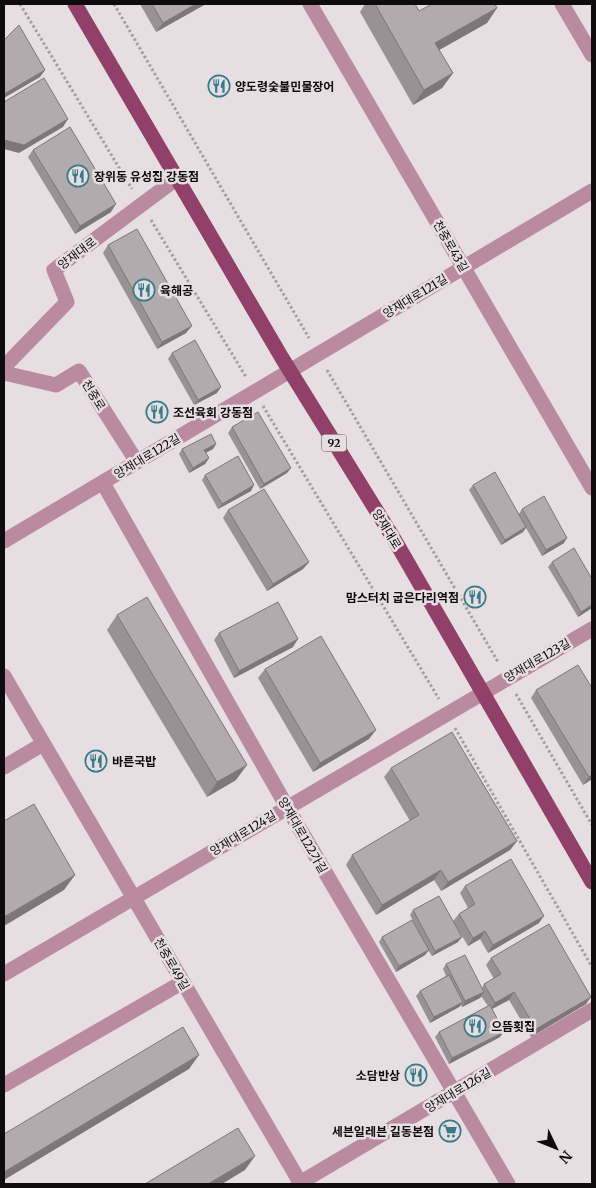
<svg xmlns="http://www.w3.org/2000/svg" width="596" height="1188" viewBox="0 0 596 1188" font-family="Merriweather,'Noto Sans KR',serif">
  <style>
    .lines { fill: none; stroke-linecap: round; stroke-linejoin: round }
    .path { stroke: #a59ea1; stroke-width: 3; stroke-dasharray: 2.5 2.5; stroke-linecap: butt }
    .minor { stroke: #ba8a9f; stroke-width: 15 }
    .major { stroke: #914069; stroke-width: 15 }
    .wall { fill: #999295 }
    .shaded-wall { fill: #7d7779 }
    .building { fill: #b2aaad; stroke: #7d7779 }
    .labels { text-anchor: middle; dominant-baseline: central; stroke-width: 5; stroke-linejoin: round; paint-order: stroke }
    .shield { fill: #e6dee1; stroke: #504b4d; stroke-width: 1 }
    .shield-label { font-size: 11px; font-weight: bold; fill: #0f0c0d }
    .poi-label { font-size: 12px; font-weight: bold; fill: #0f0c0d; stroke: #e6dee1; text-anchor: start }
    .street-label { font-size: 12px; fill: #0f0c0d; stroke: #e6dee1 }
  </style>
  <rect width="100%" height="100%" fill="#e6dee1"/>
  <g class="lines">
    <path class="path" d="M20 4 132 189
      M114 4 309 338
      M151 220 246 377
      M327 370 498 662
      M263 406 439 699
      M516 694 592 825
      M455 728 592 967"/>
    <path class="minor" d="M310 4 592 488
      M562 4 592 55
      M4 367 67 302 54 270 176 179
      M4 373 56 385 79 371 137 462
      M103 483 287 807 508 1184
      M4 541 592 191
      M4 676 301 1184
      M4 767 43 744
      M4 974 592 629
      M4 1085 183 982
      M298 1184 592 1010"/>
    <path class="major" d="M75 4 282 358 394 539 592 882"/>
  </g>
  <path class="wall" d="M140 4H205L204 5 156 32Z
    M365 4H415L419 11 497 8 487 23 439 50 453 73 442 88 413 105 360 12Z
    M33 150 111 212 75 234 28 157Z
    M108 245 186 333 157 349 103 253Z
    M172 353 217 393 194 405 168 359Z
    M232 427 287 473 260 489 228 433Z
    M216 444 213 449 206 453 209 458 205 464 189 473 179 454 182 449Z
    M205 475 251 491 218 509 202 480Z
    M473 485 519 514 522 509 564 543 542 556 526 528 523 532 501 545 469 490Z
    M228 510 309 562 303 569 267 591 223 518Z
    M552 562 592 608 578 617 548 567Z
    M117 615 236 780 207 797 107 630Z
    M219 633 293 647 234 678 214 640Z
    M265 669 369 739 313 772 258 678Z
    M592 688V779L583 785 531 698 536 690Z
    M391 768 517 841 510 850 441 891 434 880 376 915 346 865 352 855 410 821 384 777Z
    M465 886 539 923 488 953 480 939 468 946 453 921 459 914 468 908 460 893Z
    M413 910 458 942 432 956 428 950 425 955 396 972 379 942 382 937 418 931 410 915Z
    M491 958 586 1004 531 1037 509 1000 492 1009 500 1037 449 1064 435 1037 439 1032 488 1006 481 996 480 998 462 1007 461 1005 459 1007 430 1023 416 996 420 991 446 976 443 969 446 964 482 988 484 984 494 979 486 965Z"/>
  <path class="shaded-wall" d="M196 4H205L204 5 156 32 163 23Z
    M497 8 487 23 425 58 435 43Z
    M45 70 40 77 4 98V94Z
    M453 73 442 88 413 105 424 90Z
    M68 119 63 127 19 153 4 149V140Z
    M116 204 111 212 75 234 80 226Z
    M192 326 186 333 157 349 162 342Z
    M221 387 217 393 194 405 198 400Z
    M216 444 213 449 201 455 204 450Z
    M209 458 205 464 189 473 193 468Z
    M291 468 287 473 260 489 264 484Z
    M254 485 251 491 218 509 222 504Z
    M526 527 523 532 501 545 505 540Z
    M567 538 564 543 542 556 546 550Z
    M309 562 303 569 267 591 273 584Z
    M592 605V608L578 617 581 612Z
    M298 639 293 647 234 678 239 671Z
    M376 730 369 739 313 772 320 763Z
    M247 765 236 780 207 797 217 782Z
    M592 775V779L583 785 589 777Z
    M517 841 510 850 441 891 448 882Z
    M441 870 434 880 376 915 382 905Z
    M75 875 64 890 4 926V917Z
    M544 916 539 923 488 953 493 945Z
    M485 931 480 939 468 946 473 938Z
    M462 937 458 942 432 956 435 951Z
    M429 950 425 955 396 972 399 966Z
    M484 992 480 998 462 1007 465 1001Z
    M514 992 509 1000 490 1010 495 1003Z
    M591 997 586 1004 531 1037 536 1029Z
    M463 1002 459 1007 430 1023 434 1017Z
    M504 1032 500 1037 449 1064 452 1058Z
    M199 1055 189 1069 4 1180V1172Z
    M255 1156 245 1170 222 1184H208Z"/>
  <path class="building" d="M152 4H196L163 23Z
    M375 4H415L419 11 432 4H495L497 8 435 43 453 73 424 90Z
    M19 25 45 70 4 94V40Z
    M44 78 68 119 24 145 4 140V102Z
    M70 127 116 204 80 226 33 150Z
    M137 229 192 326 162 342 108 245Z
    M195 340 221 387 198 400 172 353Z
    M258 412 291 468 264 484 232 427Z
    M211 434 216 444 204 450 209 458 193 468 182 449Z
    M238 456 254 485 222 504 205 475Z
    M495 472 526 527 505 540 473 485Z
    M264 489 309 562 273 584 228 510Z
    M544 496 567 538 546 550 522 509Z
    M574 548 592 579V605L581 612 552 562Z
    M147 597 247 765 217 782 117 615Z
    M278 602 298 639 239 671 219 633Z
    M321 636 376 730 320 763 265 669Z
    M578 665 592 688V775L589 777 536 690Z
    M452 732 517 841 448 882 441 870 382 905 352 855 419 815 391 768Z
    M34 804 75 875 4 917V821Z
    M511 859 544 916 493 945 485 931 473 938 459 914 475 904 465 886Z
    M439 896 462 937 435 951 413 910Z
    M412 920 429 950 399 966 382 937Z
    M549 924 591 997 536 1029 514 992 495 1003 484 984 501 974 491 958Z
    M465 955 484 992 465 1001 446 964Z
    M449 975 463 1002 434 1017 420 991Z
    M490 1005 504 1032 452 1058 439 1032Z
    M183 1027 199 1055 4 1172V1134Z
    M238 1128 255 1156 208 1184H145Z"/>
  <defs>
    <g id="restaurant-ring" transform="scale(1.125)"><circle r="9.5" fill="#e6dee1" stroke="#367b89" stroke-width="1.5"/><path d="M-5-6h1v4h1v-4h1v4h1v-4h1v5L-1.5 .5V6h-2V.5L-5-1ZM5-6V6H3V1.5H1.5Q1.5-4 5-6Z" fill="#367b89"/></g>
    <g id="supermarket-ring" transform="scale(1.125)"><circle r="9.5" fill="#e6dee1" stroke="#367b89" stroke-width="1.5"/><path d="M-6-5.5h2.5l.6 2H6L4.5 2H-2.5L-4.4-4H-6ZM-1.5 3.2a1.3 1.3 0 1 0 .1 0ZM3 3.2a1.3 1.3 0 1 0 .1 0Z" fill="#367b89"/></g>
  </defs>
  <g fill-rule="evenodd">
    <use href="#restaurant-ring" x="219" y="86"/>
    <use href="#restaurant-ring" x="78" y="176"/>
    <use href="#restaurant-ring" x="144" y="290"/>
    <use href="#restaurant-ring" x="157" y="412"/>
    <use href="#restaurant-ring" x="475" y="597"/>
    <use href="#restaurant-ring" x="96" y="761"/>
    <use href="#restaurant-ring" x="475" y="1026"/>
    <use href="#restaurant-ring" x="416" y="1075"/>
    <use href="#supermarket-ring" x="450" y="1131"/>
  </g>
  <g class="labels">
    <rect class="shield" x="321.5" y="434.5" width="25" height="17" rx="4"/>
    <g class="shield-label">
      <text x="334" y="443">92</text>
    </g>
    <g class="poi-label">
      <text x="235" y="86">양도령숯불민물장어</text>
      <text x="94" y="176">장위동 유성집 강동점</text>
      <text x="160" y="290">육해공</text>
      <text x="173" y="412">조선육회 강동점</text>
      <text x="459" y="597" text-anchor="end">맘스터치 굽은다리역점</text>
      <text x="112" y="761">바른국밥</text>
      <text x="491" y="1026">으뜸횟집</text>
      <text x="400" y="1075" text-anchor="end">소담반상</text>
      <text x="434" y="1131" text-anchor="end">세븐일레븐 길동본점</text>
    </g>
    <g class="street-label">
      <text transform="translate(451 246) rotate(60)">천중로43길</text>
      <text transform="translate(77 253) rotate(-37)">양재대로</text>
      <text transform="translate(415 296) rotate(-31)">양재대로121길</text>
      <text transform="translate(94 395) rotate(58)">천중로</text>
      <text transform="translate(147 456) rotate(-31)">양재대로122길</text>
      <text transform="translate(387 529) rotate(59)">양재대로</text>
      <text transform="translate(537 660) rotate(-30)">양재대로123길</text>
      <text transform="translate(243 833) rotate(-31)">양재대로124길</text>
      <text transform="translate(303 835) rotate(60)">양재대로122가길</text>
      <text transform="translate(172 964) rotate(60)">천중로49길</text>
      <text transform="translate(458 1090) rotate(-31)">양재대로126길</text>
    </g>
  </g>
  <rect width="596" height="1188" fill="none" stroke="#0f0c0d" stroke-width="10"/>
  <g transform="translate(556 1148) rotate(133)" stroke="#e6dee1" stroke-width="4" paint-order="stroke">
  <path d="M0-4L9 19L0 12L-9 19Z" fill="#0f0c0d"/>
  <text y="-8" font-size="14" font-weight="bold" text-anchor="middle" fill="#0f0c0d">N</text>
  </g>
</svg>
